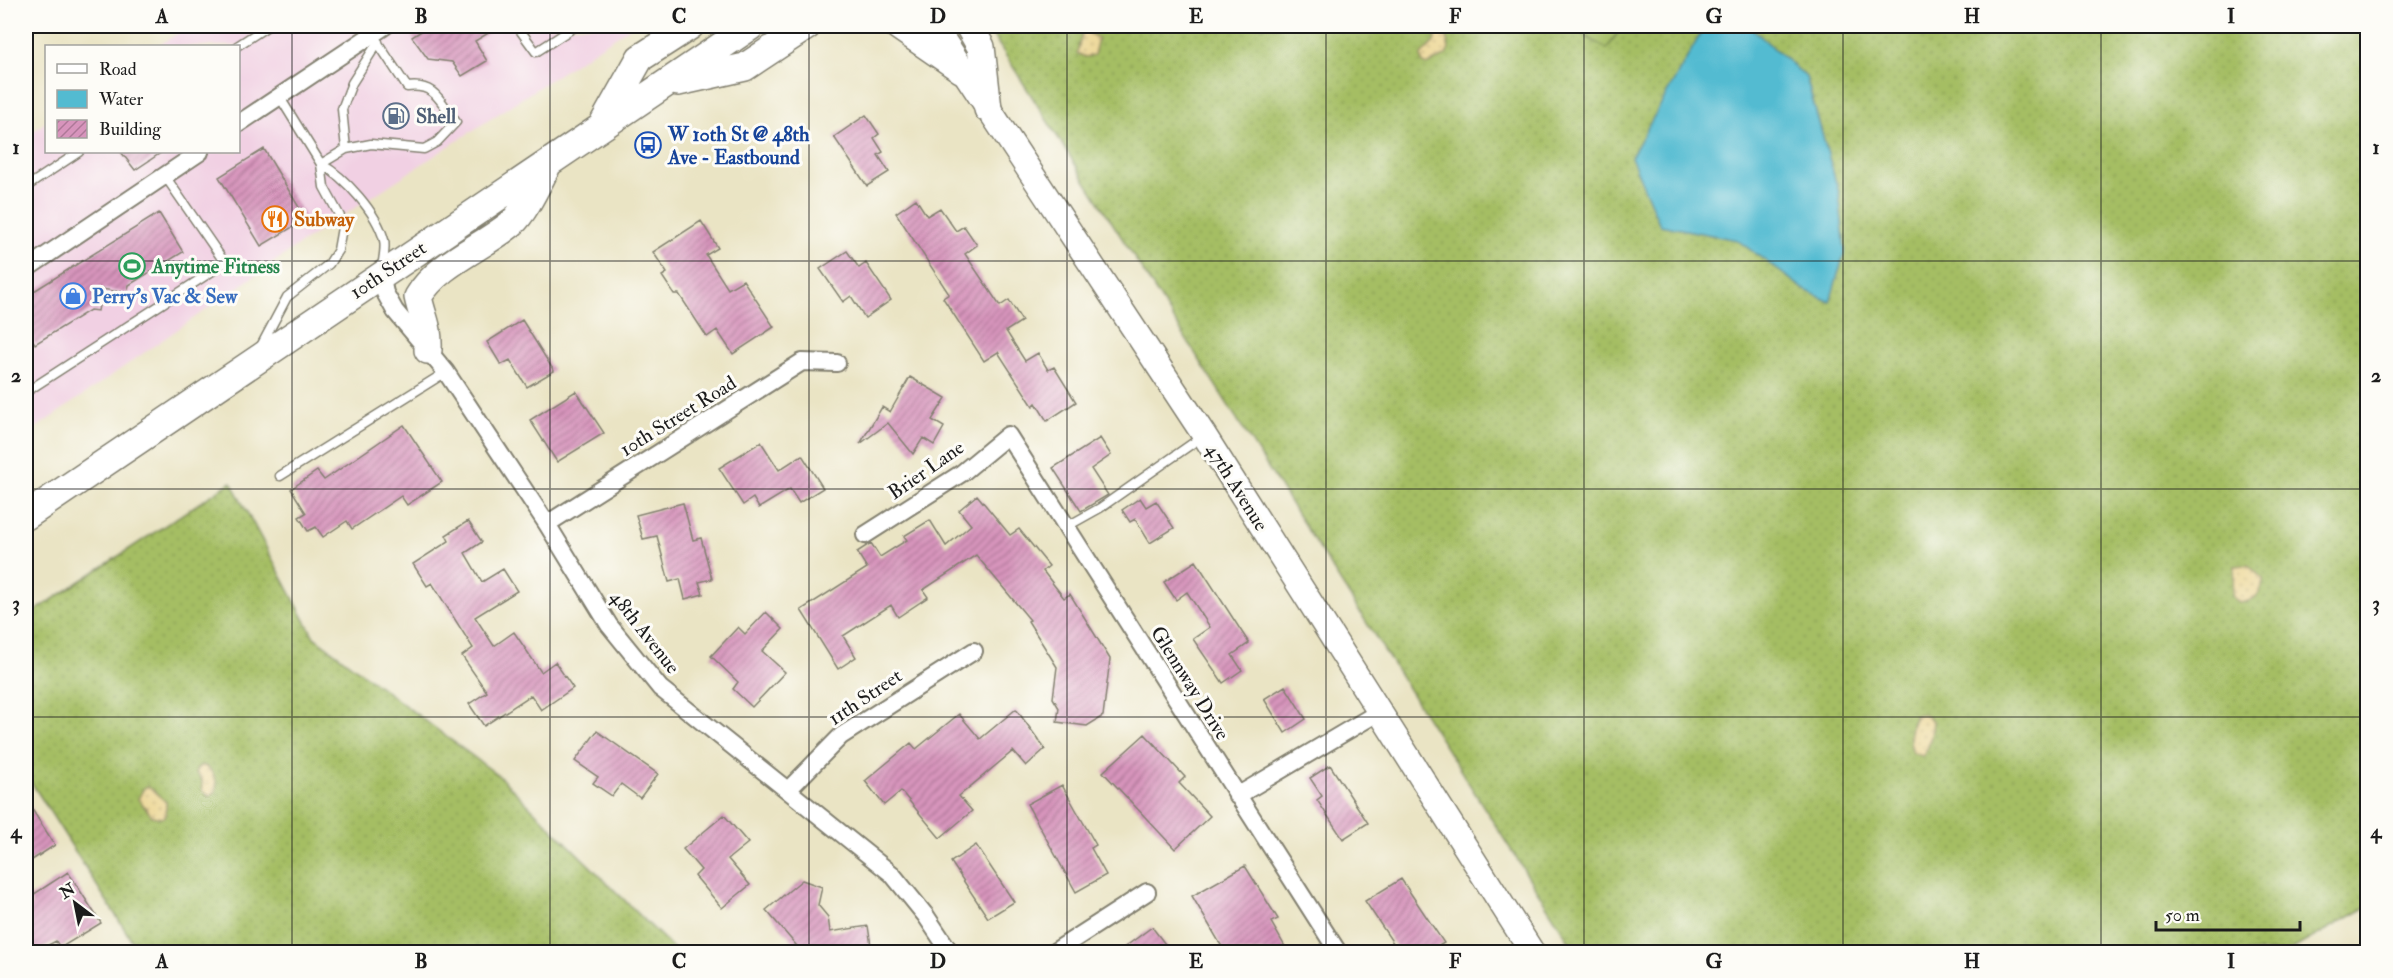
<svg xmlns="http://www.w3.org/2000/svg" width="2393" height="978" viewBox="0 0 2393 978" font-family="'IM FELL Double Pica',serif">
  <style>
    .built { fill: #f1d0e3 }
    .grass { fill: url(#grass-dots); stroke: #606d40; stroke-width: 1.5 }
    .sand { fill: url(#sand-dots); stroke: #857b5d; stroke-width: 1.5 }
    .garden { fill: #a5be64; stroke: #606d40; stroke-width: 1.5 }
    .water { fill: #53bbd1; stroke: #386c76; stroke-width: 1.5 }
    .building { fill: url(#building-hatch) }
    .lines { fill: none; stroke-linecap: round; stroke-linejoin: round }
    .service-casing { stroke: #838070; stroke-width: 11 }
    .minor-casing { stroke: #838070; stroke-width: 20 }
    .secondary-casing { stroke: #838070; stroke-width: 27 }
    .primary-casing { stroke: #838070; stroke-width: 30 }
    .service { stroke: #fff; stroke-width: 8 }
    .minor { stroke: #fff; stroke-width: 16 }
    .secondary { stroke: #fff; stroke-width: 24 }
    .primary { stroke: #fff; stroke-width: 27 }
    .grid { fill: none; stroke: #1c1c1c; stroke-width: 1.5; stroke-opacity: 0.55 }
    .labels { text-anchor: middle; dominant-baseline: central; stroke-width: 6; stroke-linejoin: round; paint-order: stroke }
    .service-label { font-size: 20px; font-weight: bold; fill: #4e5e75; stroke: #fdfcf7; text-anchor: start }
    .transit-label { font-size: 20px; font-weight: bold; fill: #164399; stroke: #fdfcf7; text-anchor: start }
    .food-label { font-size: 20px; font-weight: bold; fill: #c56008; stroke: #fdfcf7; text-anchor: start }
    .leisure-label { font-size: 20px; font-weight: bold; fill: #27864d; stroke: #fdfcf7; text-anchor: start }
    .street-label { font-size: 20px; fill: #1c1c1c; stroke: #fdfcf7 }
    .shop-label { font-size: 20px; font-weight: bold; fill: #366cbe; stroke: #fdfcf7; text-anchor: start }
    .neatline { fill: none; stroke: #1c1c1c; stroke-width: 2 }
    .grid-label { font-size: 20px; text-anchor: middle; font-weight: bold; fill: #1c1c1c }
  </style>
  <defs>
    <pattern id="grass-dots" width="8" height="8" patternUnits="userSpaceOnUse" patternTransform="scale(1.5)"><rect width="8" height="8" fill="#a5be64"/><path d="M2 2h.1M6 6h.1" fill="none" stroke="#8da356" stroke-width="1.8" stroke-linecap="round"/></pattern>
    <pattern id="sand-dots" width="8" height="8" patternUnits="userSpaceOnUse" patternTransform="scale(1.5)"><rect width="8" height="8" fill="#eeda9e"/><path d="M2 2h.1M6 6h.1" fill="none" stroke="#ccba88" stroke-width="1.8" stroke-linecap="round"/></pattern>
    <pattern id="building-hatch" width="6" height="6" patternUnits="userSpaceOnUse" patternTransform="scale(1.5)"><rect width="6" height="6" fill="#d794bc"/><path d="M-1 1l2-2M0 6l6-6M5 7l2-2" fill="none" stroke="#ae7898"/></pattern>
  </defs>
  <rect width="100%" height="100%" fill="#fdfcf7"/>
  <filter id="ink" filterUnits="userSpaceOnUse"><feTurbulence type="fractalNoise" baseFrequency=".0167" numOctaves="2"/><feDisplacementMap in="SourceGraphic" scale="12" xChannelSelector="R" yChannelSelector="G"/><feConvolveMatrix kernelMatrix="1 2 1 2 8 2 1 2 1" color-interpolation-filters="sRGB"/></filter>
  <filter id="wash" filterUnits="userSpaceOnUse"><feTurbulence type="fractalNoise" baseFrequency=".008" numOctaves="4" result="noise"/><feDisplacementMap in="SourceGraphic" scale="24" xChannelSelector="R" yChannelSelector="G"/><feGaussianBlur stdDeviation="1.35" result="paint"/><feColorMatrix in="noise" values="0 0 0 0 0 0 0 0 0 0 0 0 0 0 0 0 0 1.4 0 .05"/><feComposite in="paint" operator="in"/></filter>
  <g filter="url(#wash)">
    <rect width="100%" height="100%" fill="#eae4c4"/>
    <path class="built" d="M189 26H632L303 242 26 435V136L46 122V152H238V46H158Z"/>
    <path class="grass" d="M987 26H2367V907L2287 952H1576Z
      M231 482 314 637 499 776 677 952H139L26 774V617Z"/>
    <path class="sand" d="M1442 30 1446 35 1449 49 1446 55 1427 65 1422 62 1421 55 1434 42 1437 32Z
      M1087 32 1098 38 1094 55 1085 57 1077 53 1082 33Z
      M2248 565 2263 579C2263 594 2253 602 2239 603L2232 596 2235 566Z
      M1923 714 1933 721C1932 731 1930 750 1922 756L1913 753C1908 741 1909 725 1916 715Z
      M202 765C213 769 218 780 216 792L209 796 202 790V780L196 773 197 768Z
      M148 786 166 802V814L163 818 152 816 138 799 144 788Z"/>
    <path class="garden" d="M1568 26H1622L1607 49Z"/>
    <path class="water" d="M1705 26H1749L1806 77 1839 193 1845 250 1830 302 1805 290 1737 240 1660 225 1631 157Z"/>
    <g id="blocks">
      <path class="building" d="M429 26H500L475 41 487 61 462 76 452 62 428 59 412 37Z
        M866 115 879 134 874 138 883 152 878 155 889 172 867 186 834 137Z
        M264 149 306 219 261 246 219 177Z
        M121 152H162L135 170Z
        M916 199 927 216 940 208 956 231 964 226 977 245 965 254 1000 306 1009 300 1022 321 1006 331 1025 361 1038 353 1048 370 1054 367 1076 402 1047 421 1036 403 1033 406 998 352 984 361 943 298 949 294 896 213Z
        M159 213 183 252 129 285 127 293 102 289 98 311 90 310 35 344 26 329V296Z
        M701 221 718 248 706 255 728 289 743 280 774 327 733 354 717 330 707 337 679 294H674L662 276 667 273 653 252Z
        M847 251 859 268 866 263 891 300 865 318 851 296 843 302 820 269Z
        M522 320 554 371 527 387 510 360 501 365 487 342Z
        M910 377 946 398 932 420 944 427 934 445 923 438 913 454 888 423 860 444 882 407 890 412Z
        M576 391 604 433 557 462 530 420Z
        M404 425 442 482 407 505 401 496 352 529 347 521 323 537 316 527 308 531 299 517 306 513 291 489 317 471 324 480Z
        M1100 438 1111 455 1091 469 1108 495 1081 511 1053 468Z
        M761 442 779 470 802 455 823 488 799 503 790 489 759 508 753 498 743 505 719 468Z
        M977 495 1010 535 1019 529 1049 566 1043 571 1064 598 1070 594 1110 659 1103 716 1087 726 1057 722 1059 708 1053 698 1057 667 1028 621 1030 620 976 555 923 590 928 597 898 617 891 605 843 636 856 657 838 669 801 610 867 568 857 552 871 543 880 557 907 540 904 536 930 520 946 546 971 525 959 510Z
        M1140 498 1146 507 1156 501 1174 528 1150 543 1135 519 1130 522 1122 510Z
        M683 503 693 540 701 538 712 579 699 582 703 594 685 599 680 579 669 582 657 536 643 539 636 515Z
        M468 521 482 542 465 553 482 582 503 569 517 591 475 617 494 646 514 632 541 672 555 662 573 688 541 710 531 695 484 726 469 704 487 692 462 656 473 648 432 583 427 586 413 564 449 541 446 535Z
        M1196 561 1249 643 1232 655 1242 670 1223 683 1193 639 1210 627 1187 592 1176 600 1164 582Z
        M766 612 783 629 762 651 785 672 752 707 733 689 738 682 711 656 738 627 745 634Z
        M1285 686 1306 719 1285 733 1264 699Z
        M1016 709 1045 749 1026 766 1013 751 959 796 972 811 940 838 901 791 884 805 865 781 911 743 916 749 959 714 980 739Z
        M597 731 658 774 640 798 621 784 612 796 593 783 598 777 575 761Z
        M1145 734 1185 777 1179 783 1210 816 1175 849 1103 772Z
        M1330 765 1368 823 1343 839 1317 800 1322 796 1310 778Z
        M1062 785 1096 845 1091 848 1106 875 1076 892 1027 804Z
        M26 800 55 845 26 864Z
        M724 815 748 843 728 859 750 885 722 908 695 876 701 870 683 849Z
        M976 845 1014 902 988 918 951 862Z
        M1245 866 1278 919 1271 922 1288 952H1225L1192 896Z
        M68 872 101 923 60 948 56 941 35 952 26 937V910L32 905 28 898Z
        M1401 879 1444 943 1437 947 1440 952H1399L1365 901Z
        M802 880 822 887 818 905 828 917 830 932 868 926 872 952H802L766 910Z
        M1152 927 1171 952H1118Z"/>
    </g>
  </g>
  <g filter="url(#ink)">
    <use href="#blocks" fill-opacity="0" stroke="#838070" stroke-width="1.5"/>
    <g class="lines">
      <g class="service-casing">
        <path id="service" d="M517 26 536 52 576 26
          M237 46 268 26
          M346 149 342 109 352 83 378 42
          M321 164 346 149 371 144 424 149 437 142 456 122C440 101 435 83 407 87L372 34
          M321 164C345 177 377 213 384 240 386 248 383 259 382 268
          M26 187 79 152
          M261 346 287 297 329 264 338 250 343 222 324 187 321 164 279 96
          M26 392 225 263 165 176
          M280 476 446 372
          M1066 527 1100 508 1203 436"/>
      </g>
      <g class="minor-casing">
        <path id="minor" d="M238 124 385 26
          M26 269 200 152
          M381 275 385 293 395 311 446 372 547 524 609 625 660 688 892 874 926 916 950 952
          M547 524 802 362 837 363
          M865 535 962 473 1008 435 1338 952
          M789 789 841 736 974 651
          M1237 796 1379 712
          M1054 952 1147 892"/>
      </g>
      <g class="secondary-casing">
        <path id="secondary" d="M934 26 1204 435 1532 952"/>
      </g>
      <g class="primary-casing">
        <path id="primary" d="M898 26 962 70
          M969 26 981 47 988 109
          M678 82 745 67 807 26
          M604 122 640 58 690 26
          M428 350C429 326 423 320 418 297 438 263 482 248 512 223 524 213 538 183 546 168
          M26 516 751 26"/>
      </g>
      <use href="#service" class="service"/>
      <use href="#minor" class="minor"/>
      <use href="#secondary" class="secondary"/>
      <use href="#primary" class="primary"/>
    </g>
  </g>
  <path class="grid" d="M292 26V952M550 26V952M809 26V952M1067 26V952M1326 26V952M1584 26V952M1843 26V952M2101 26V952M26 261H2368M26 489H2368M26 717H2368"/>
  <defs>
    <g id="fuel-ring" transform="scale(1.35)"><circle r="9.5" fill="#fdfcf7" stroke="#5c6f8a" stroke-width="1.5"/><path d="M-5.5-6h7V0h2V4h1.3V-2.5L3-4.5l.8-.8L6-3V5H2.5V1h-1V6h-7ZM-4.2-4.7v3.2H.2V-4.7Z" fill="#5c6f8a"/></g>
    <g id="bus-ring" transform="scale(1.35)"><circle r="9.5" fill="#fdfcf7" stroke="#1a4fb4" stroke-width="1.5"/><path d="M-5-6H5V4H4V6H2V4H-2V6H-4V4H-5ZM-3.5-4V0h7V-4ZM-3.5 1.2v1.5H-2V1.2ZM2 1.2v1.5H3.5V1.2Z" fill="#1a4fb4"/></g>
    <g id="restaurant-ring" transform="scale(1.35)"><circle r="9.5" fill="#fdfcf7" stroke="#e8710a" stroke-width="1.5"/><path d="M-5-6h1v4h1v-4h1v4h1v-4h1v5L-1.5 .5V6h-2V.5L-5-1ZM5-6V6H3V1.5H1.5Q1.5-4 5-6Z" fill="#e8710a"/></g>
    <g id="stadium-ring" transform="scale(1.35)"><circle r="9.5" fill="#fdfcf7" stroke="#2e9e5b" stroke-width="1.5"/><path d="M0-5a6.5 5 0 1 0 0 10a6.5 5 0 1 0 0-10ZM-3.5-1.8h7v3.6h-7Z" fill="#2e9e5b"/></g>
    <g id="shop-ring" transform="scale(1.35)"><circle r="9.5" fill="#fdfcf7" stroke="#3f7fe0" stroke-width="1.5"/><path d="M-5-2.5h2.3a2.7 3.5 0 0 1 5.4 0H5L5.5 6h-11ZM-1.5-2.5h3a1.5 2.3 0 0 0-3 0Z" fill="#3f7fe0"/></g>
  </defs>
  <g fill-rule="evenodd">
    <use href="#fuel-ring" x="396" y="116"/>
    <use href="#bus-ring" x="648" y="145"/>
    <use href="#restaurant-ring" x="275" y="219"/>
    <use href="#stadium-ring" x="132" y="266"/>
    <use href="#shop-ring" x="73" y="296"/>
  </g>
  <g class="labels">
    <g class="service-label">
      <text x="416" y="116">Shell</text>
    </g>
    <g class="transit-label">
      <text x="668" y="134">W 10th St @ 48th<tspan x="668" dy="23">Ave - Eastbound</tspan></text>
    </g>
    <g class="food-label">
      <text x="294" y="219">Subway</text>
    </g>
    <g class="leisure-label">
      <text x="152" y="266">Anytime Fitness</text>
    </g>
    <g class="street-label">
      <text transform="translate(388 270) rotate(-34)">10th Street</text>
      <text transform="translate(678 416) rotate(-32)">10th Street Road</text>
      <text transform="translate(926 470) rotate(-35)">Brier Lane</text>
      <text transform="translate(1237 487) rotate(58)">47th Avenue</text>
      <text transform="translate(645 632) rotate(52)">48th Avenue</text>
      <text transform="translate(1190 683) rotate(58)">Glennway Drive</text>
      <text transform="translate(865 697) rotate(-34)">11th Street</text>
    </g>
    <g class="shop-label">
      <text x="92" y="296">Perry's Vac &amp; Sew</text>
    </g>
  </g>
  <rect width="2393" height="978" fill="none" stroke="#fdfcf7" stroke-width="66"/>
  <rect x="45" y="45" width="195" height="108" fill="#fdfcf7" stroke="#a3a29f" stroke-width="1.5"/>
  <rect x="57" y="64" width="30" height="9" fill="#ffffff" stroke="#a3a29f" stroke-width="1.5"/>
  <text x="99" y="75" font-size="18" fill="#1c1c1c">Road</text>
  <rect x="57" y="90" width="30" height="18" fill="#53bbd1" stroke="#a3a29f" stroke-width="1.5"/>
  <text x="99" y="105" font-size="18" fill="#1c1c1c">Water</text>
  <rect x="57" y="120" width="30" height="18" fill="url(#building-hatch)" stroke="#a3a29f" stroke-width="1.5"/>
  <text x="99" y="135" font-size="18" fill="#1c1c1c">Building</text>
  <g transform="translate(75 903) rotate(328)" stroke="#fdfcf7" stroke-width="4.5" paint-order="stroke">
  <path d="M0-4.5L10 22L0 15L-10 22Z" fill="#1c1c1c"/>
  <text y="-9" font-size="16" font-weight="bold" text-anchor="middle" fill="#1c1c1c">N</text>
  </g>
  <path d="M2156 921v9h144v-9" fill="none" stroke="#1c1c1c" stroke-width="3"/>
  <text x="2165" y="921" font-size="18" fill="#1c1c1c" stroke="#fdfcf7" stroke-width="4.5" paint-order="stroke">50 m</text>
  <rect x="33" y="33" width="2327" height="912" class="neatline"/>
  <g class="grid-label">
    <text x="162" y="23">A</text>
    <text x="421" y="23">B</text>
    <text x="679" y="23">C</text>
    <text x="938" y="23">D</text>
    <text x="1196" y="23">E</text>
    <text x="1455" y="23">F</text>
    <text x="1714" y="23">G</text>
    <text x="1972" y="23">H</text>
    <text x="2231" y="23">I</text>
    <text x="16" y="154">1</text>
    <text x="2376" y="154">1</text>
    <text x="16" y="382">2</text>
    <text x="2376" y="382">2</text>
    <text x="16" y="610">3</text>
    <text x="2376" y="610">3</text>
    <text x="16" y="838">4</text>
    <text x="2376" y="838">4</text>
    <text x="162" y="968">A</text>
    <text x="421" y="968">B</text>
    <text x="679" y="968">C</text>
    <text x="938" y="968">D</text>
    <text x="1196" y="968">E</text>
    <text x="1455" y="968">F</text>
    <text x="1714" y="968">G</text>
    <text x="1972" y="968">H</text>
    <text x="2231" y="968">I</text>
  </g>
</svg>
